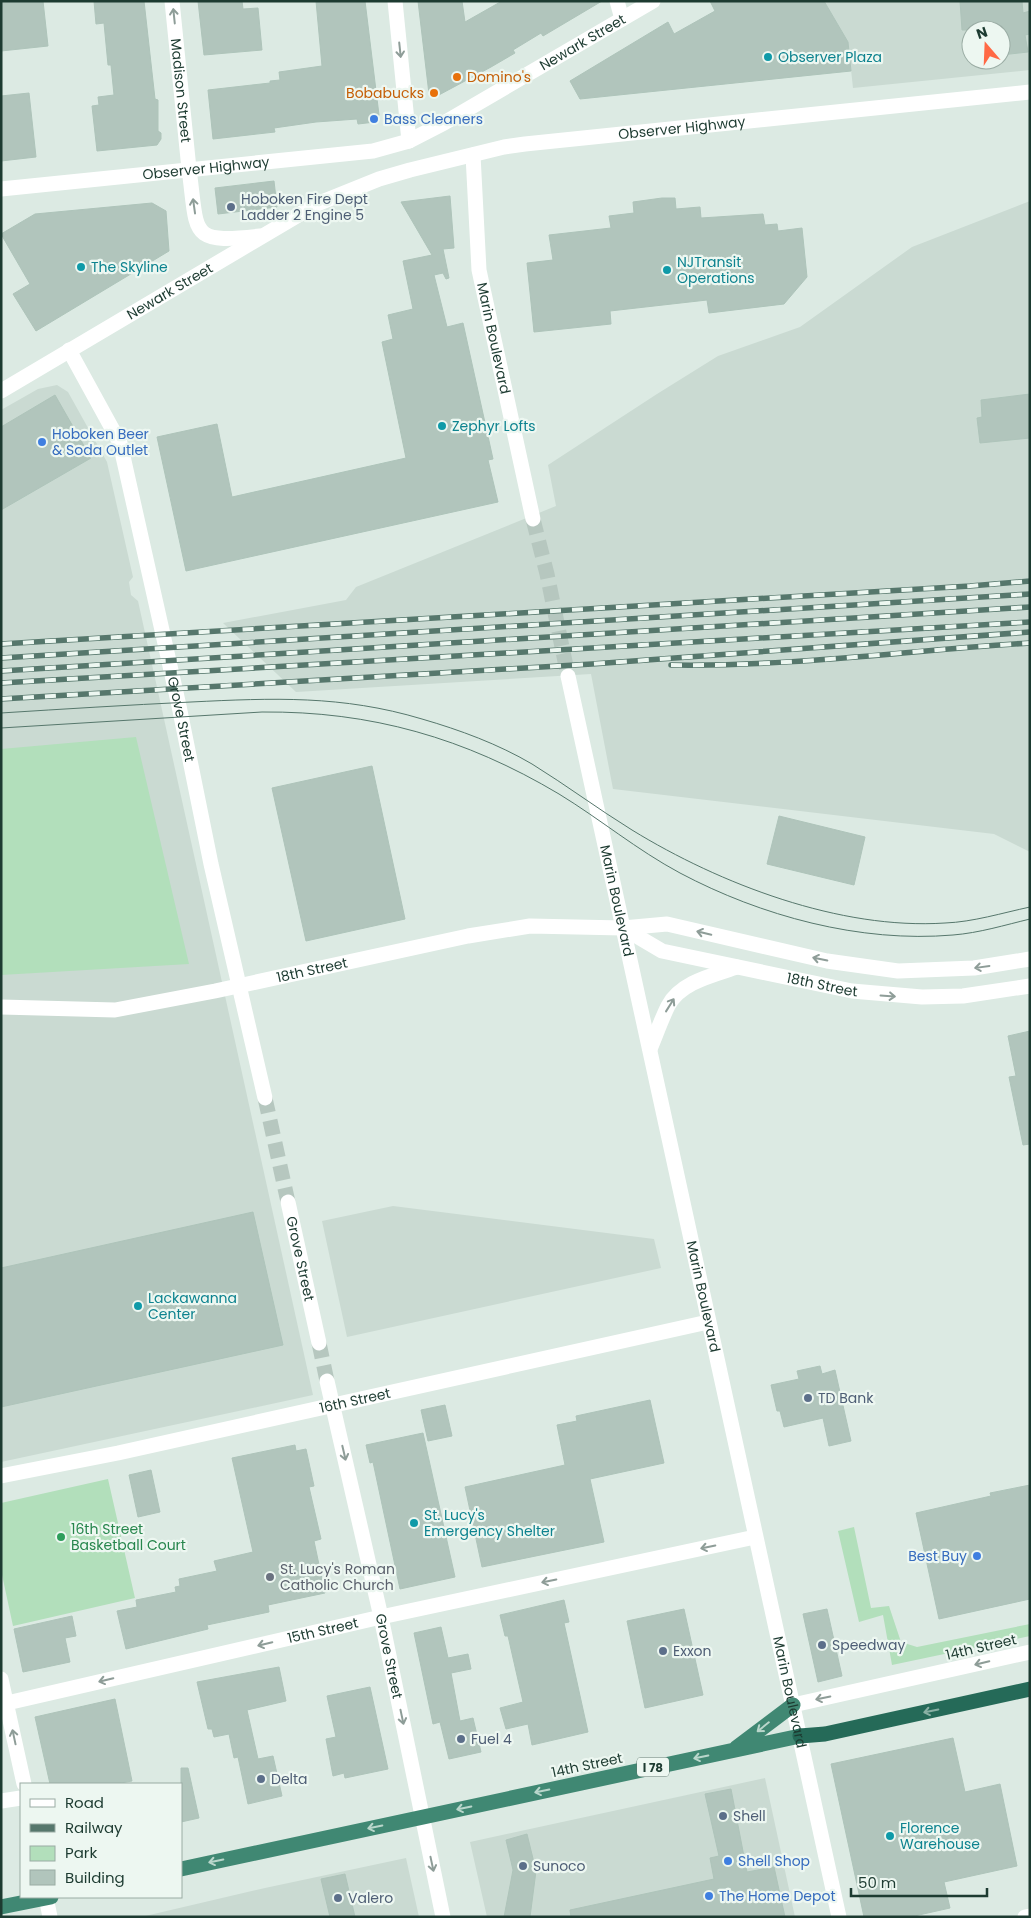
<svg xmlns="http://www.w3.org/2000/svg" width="1031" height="1918" viewBox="0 0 1031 1918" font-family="Poppins,sans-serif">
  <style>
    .built { fill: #cadad2; fill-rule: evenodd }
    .green { fill: #b2dfbb }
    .building { fill: #b1c5bc; stroke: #aec4ba }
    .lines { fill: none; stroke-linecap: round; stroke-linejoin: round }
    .tertiary-tunnel { stroke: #b6c7bf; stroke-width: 15; stroke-dasharray: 15 8; stroke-linecap: butt }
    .secondary-tunnel { stroke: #b6c7bf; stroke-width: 15; stroke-dasharray: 15 8; stroke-linecap: butt }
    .minor { stroke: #fff; stroke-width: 15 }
    .tertiary { stroke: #fff; stroke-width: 15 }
    .secondary { stroke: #fff; stroke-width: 15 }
    .trunk { stroke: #408873; stroke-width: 15 }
    .motorway { stroke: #256a58; stroke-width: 15 }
    .tram { stroke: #56776c; stroke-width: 1 }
    .rail-casing { stroke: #56776c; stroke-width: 5.5 }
    .rail { stroke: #edf7f1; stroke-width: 4; stroke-dasharray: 11; stroke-linecap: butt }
    .oneway { stroke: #8e9d98 }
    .oneway2 { stroke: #89b0a4 }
    .oneway3 { stroke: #b9d6cb }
    .culture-dot { fill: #0f9aa8; stroke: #edf7f1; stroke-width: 2 }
    .food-dot { fill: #e8710a; stroke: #edf7f1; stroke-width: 2 }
    .shop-dot { fill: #3f7fe0; stroke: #edf7f1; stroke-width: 2 }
    .service-dot { fill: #5c6f8a; stroke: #edf7f1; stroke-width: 2 }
    .leisure-dot { fill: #2e9e5b; stroke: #edf7f1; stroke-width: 2 }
    .worship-dot { fill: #6b7280; stroke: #edf7f1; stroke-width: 2 }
    .labels { text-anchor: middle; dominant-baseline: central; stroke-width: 4.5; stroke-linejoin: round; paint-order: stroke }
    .shield { fill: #edf7f1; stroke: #5b736b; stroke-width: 1 }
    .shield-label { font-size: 12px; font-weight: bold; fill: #1d3b31 }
    .street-label { font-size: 14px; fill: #1d3b31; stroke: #edf7f1 }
    .culture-label { font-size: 14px; fill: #0d838f; stroke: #edf7f1; text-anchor: start }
    .food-label { font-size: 14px; fill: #c56008; stroke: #edf7f1; text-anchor: start }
    .shop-label { font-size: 14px; fill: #366cbe; stroke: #edf7f1; text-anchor: start }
    .service-label { font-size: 14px; fill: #4e5e75; stroke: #edf7f1; text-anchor: start }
    .leisure-label { font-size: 14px; fill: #27864d; stroke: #edf7f1; text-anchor: start }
    .worship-label { font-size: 14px; fill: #5b616d; stroke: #edf7f1; text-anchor: start }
  </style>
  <rect width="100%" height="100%" fill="#dceae3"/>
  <path class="built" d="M824 1H1030V70L853 88 848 42ZM971 30H1001V60H971Z
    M1030 201V852L994 834 613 789 591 674 296 692 223 623 346 600 356 587 556 506 548 465 657 394 718 356 800 327 912 247Z
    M57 385 68 392 107 462 133 577 129 582 131 595 138 601 313 1395 1 1462V410L38 389Z
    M393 1206 654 1239 661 1268 347 1337 322 1221Z
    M765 1778 795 1917H487L470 1842Z
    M406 1858 419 1917H141L265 1888Z"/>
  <path class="green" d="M136 737 189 964 1 975V749Z
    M108 1479 135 1598 13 1626 1 1570V1503Z
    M854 1527 871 1608 889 1606 901 1642 917 1647 1030 1624V1636L892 1665 883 1615 859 1622 838 1531Z"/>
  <path class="building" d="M1 1H43L48 46 1 51Z
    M94 1H144L155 99 158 100V131L161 133V139L157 145 97 151 92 106 99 105 98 97 114 95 111 65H108L104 23 96 24Z
    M198 1H242L243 9 258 8 262 50 204 55Z
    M316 1H365L379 115 375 122 358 124 357 119 316 122 274 128 275 132 213 139 208 90 270 83V81L280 80 279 72 322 66Z
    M418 1H462L465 22 502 1H602L543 36 541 33 513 50 515 53 491 67 437 96 429 94Z
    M710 1H824L848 42 851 71 580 99 570 81 668 22 674 34 715 11Z
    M960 1H1022L1023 13 1030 11V34L1025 35 1028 52 1001 55V30H962Z
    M29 93 36 157 1 161V96Z
    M274 181 277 207 218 214 215 188Z
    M450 196 454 248 443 249 449 278 446 279 443 273 434 275 447 327 463 323 493 459 488 460 498 502 186 571 157 437 217 424 232 497 406 458 382 342 393 339 388 315 413 309 403 261 432 255 401 202Z
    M662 198H675L676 209 700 207 701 218 763 214 765 225 777 224 778 231 802 228 807 277 784 304 709 313 707 300 610 311 611 324 534 332 527 263 553 260 549 235 611 228 609 216 634 213 633 202Z
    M152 203 166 211 169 251 36 331 13 294 30 284 1 234 35 214Z
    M1030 394V438L980 443 977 418 982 417 981 400Z
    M55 395 91 458 1 510V427Z
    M372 766 405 919 306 941 272 788Z
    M779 816 865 837 854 885 767 864Z
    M1030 1031V1144L1023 1145 1009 1077 1016 1076 1008 1036Z
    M253 1212 283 1345 1 1407V1268Z
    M820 1366 822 1374 835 1370 851 1441 829 1446 823 1418 784 1427 780 1411H777L771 1385 799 1379 797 1371Z
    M650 1400 664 1463 590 1479 604 1542 482 1567 465 1487 565 1465 557 1425 577 1421 576 1416Z
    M445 1405 452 1436 428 1441 421 1410Z
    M423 1433 455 1577 400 1589 373 1462 370 1463 366 1445Z
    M295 1445 296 1451 306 1449 314 1486 309 1487 321 1539 314 1541 325 1593 268 1605 269 1612 207 1625 208 1629 126 1649 117 1611 137 1607 136 1600 176 1592 175 1587 180 1586 179 1579 217 1571 214 1561 253 1552 232 1458Z
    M151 1470 160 1512 138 1517 129 1475Z
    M1030 1485V1599L939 1619 916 1513 991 1496 990 1493Z
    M564 1600 569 1622 564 1623 588 1732 532 1745 528 1724 506 1729 500 1708 523 1702 508 1636H505L500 1615Z
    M684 1609 703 1695 645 1708 627 1621Z
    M827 1609 842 1676 818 1682 803 1614Z
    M72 1616 76 1636 65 1638 70 1662 23 1672 14 1629Z
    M441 1627 448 1658 468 1654 471 1669 451 1673 460 1721 473 1718 481 1752 449 1759 440 1722 433 1724 414 1633Z
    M279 1667 286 1701 247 1710 258 1759 273 1756 282 1796 248 1804 238 1757 234 1758 229 1734 214 1737 212 1729H208L197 1682Z
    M370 1687 388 1769 345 1778 344 1773 333 1776 326 1739 336 1737 327 1696Z
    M115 1699 132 1781 115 1784H50L35 1717Z
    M953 1738 965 1792 1000 1784 1017 1866 944 1882 950 1908 910 1917H864L831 1764Z
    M181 1768H188L199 1818 181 1822Z
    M731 1789 747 1872 774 1867 785 1917H571L570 1910 714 1879 710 1858 719 1856 705 1794Z
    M527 1834 536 1871 530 1917H504L513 1870 506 1840Z
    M345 1874 355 1917H330L321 1879Z"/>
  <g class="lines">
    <path class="tertiary-tunnel" d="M265 1098 288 1202
      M319 1343 327 1381"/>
    <path class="secondary-tunnel" d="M533 519 547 574 568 676"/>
    <g class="minor">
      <path d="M617 1 622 19"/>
      <path id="s1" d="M1 1476 118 1453 708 1322"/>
      <path d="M1 1679 24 1784"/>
      <path id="s2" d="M7 1703 381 1617 755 1537"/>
      <path d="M793 1705 1030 1652"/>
      <path d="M1 1801 21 1798"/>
      <path d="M46 1897 50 1917"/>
      <path d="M1025 1917 1030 1916"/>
    </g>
    <g class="tertiary">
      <path id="s3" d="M172 1 189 169"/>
      <path d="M395 1 409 141"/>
      <path id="s4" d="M69 350 120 443 179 706 211 864 265 1098"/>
      <path id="s5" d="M623 928 662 951 852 991 922 997 963 996 1030 986"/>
      <path id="s6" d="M1 1007 115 1010 215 991 468 936 530 926 623 928 667 924 827 961 898 971 974 968 1030 959"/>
      <path id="s7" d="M288 1202 319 1343"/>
      <path id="s8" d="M327 1381 381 1617 443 1917"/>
    </g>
    <g class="secondary">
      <path id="s9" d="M473 155 479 270 533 519"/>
      <path d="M189 169C198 235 188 244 260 236"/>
      <path id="s10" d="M1 189 373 151 409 141 444 123 653 1"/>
      <path id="s11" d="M1 391 317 204 379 179 410 170 504 147 525 144 1030 92"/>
      <path id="s12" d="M568 676 839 1917"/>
      <path d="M650 1049C656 1035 661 1020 668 1006 680 982 714 975 737 967"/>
    </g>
    <path class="trunk" d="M736 1748 793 1705
      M181 1869 800 1736
      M1 1907 51 1897"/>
    <path class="motorway" d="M800 1736 825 1734 1030 1689"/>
    <path class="tram" d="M1 713C64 709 128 705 191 702 273 698 342 695 422 719 460 730 498 744 532 764 566 785 598 809 632 830 720 884 840 930 945 923 973 922 1002 913 1030 907
      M1 728 262 712C371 711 465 738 559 794 600 819 637 850 680 873 761 916 860 943 953 935 979 933 1005 925 1030 919"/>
    <g class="rail-casing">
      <path id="rail" d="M1 644 970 586 1030 581
        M1 658 1030 594
        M671 665C791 667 910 650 1030 643
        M1 671 1030 607
        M1 683 1030 622
        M1 699 592 664 1030 632"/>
    </g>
    <use href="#rail" class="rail"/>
  </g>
  <defs><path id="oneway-shaft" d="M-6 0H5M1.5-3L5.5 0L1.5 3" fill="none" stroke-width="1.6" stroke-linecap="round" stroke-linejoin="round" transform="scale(1.25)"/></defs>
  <g class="oneway">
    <use href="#oneway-shaft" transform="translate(174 16) rotate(-96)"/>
    <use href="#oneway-shaft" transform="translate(400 50) rotate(84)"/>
    <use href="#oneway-shaft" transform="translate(194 206) rotate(-98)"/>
    <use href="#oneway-shaft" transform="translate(704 933) rotate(-167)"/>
    <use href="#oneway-shaft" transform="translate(820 959) rotate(-168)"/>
    <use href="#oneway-shaft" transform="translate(982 967) rotate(172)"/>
    <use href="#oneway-shaft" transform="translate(888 996) rotate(4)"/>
    <use href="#oneway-shaft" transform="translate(670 1005) rotate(-58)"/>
    <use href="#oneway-shaft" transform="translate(344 1453) rotate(77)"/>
    <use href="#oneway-shaft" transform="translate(708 1547) rotate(168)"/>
    <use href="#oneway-shaft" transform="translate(549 1581) rotate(168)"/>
    <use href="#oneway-shaft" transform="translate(265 1644) rotate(167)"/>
    <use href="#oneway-shaft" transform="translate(982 1663) rotate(167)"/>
    <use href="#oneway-shaft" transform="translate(106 1680) rotate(167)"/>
    <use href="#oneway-shaft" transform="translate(823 1698) rotate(168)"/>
    <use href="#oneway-shaft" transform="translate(402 1717) rotate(78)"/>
    <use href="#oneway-shaft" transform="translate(14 1737) rotate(-102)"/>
    <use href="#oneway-shaft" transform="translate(432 1864) rotate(78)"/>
  </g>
  <use class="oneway2" href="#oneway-shaft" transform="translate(931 1711) rotate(168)"/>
  <g class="oneway3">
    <use href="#oneway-shaft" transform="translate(763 1727) rotate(141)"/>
    <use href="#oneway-shaft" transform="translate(701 1757) rotate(168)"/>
    <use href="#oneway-shaft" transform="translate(542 1791) rotate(168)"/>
    <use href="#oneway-shaft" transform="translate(464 1808) rotate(168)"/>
    <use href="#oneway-shaft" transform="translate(375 1827) rotate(168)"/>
    <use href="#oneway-shaft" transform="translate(216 1861) rotate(168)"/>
  </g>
  <g class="culture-dot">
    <circle cx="768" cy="57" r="5"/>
    <circle cx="81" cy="267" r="5"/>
    <circle cx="667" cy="270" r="5"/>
    <circle cx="442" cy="426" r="5"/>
    <circle cx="138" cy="1306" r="5"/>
    <circle cx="414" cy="1523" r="5"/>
    <circle cx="890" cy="1836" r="5"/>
  </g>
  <g class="food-dot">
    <circle cx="457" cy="77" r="5"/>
    <circle cx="434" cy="93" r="5"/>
  </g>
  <g class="shop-dot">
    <circle cx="374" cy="119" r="5"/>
    <circle cx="42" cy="442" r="5"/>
    <circle cx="977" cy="1556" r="5"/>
    <circle cx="728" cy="1861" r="5"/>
    <circle cx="709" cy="1896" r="5"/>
  </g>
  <g class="service-dot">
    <circle cx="231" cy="207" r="5"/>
    <circle cx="808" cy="1398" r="5"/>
    <circle cx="822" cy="1645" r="5"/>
    <circle cx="663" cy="1651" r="5"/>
    <circle cx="461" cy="1739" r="5"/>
    <circle cx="261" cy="1779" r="5"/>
    <circle cx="723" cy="1816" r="5"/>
    <circle cx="523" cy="1866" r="5"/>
    <circle cx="338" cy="1898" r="5"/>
  </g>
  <circle class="leisure-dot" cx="61" cy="1537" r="5"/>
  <circle class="worship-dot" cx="270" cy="1577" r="5"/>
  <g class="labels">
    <rect class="shield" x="637" y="1757.5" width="32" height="19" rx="4"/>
    <g class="shield-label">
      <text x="653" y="1767">I 78</text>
    </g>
    <g class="street-label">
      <text stroke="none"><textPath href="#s10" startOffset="611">Newark Street</textPath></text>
      <text stroke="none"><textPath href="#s3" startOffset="90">Madison Street</textPath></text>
      <text stroke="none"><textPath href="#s11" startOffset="742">Observer Highway</textPath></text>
      <text stroke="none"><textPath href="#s10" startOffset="206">Observer Highway</textPath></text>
      <text stroke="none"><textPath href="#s11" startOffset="196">Newark Street</textPath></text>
      <text stroke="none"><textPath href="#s9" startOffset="185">Marin Boulevard</textPath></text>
      <text stroke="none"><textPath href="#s4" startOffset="389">Grove Street</textPath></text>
      <text stroke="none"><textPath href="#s12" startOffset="230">Marin Boulevard</textPath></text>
      <text stroke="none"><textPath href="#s6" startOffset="315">18th Street</textPath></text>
      <text stroke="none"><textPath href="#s5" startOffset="209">18th Street</textPath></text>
      <text stroke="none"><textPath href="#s7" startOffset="58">Grove Street</textPath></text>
      <text stroke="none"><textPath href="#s12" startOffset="635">Marin Boulevard</textPath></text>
      <text stroke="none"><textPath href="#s1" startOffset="362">16th Street</textPath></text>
      <text stroke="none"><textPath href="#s2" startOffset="324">15th Street</textPath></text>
      <text transform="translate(981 1647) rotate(-13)">14th Street</text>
      <text stroke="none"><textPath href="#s8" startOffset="282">Grove Street</textPath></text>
      <text stroke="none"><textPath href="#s12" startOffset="1040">Marin Boulevard</textPath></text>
      <text transform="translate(587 1765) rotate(-12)">14th Street</text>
    </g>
    <g class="culture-label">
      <text x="778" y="57">Observer Plaza</text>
      <text x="677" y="262">NJTransit<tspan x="677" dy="16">Operations</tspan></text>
      <text x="91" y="267">The Skyline</text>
      <text x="452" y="426">Zephyr Lofts</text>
      <text x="148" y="1298">Lackawanna<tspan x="148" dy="16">Center</tspan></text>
      <text x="424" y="1515">St. Lucy's<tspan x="424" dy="16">Emergency Shelter</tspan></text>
      <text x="900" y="1828">Florence<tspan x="900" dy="16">Warehouse</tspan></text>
    </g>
    <g class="food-label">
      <text x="467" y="77">Domino's</text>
      <text x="424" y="93" text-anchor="end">Bobabucks</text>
    </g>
    <g class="shop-label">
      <text x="384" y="119">Bass Cleaners</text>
      <text x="52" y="434">Hoboken Beer<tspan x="52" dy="16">&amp; Soda Outlet</tspan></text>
      <text x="967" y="1556" text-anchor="end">Best Buy</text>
      <text x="738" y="1861">Shell Shop</text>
      <text x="719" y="1896">The Home Depot</text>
    </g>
    <g class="service-label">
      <text x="241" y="199">Hoboken Fire Dept<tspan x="241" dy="16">Ladder 2 Engine 5</tspan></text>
      <text x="818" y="1398">TD Bank</text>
      <text x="832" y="1645">Speedway</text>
      <text x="673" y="1651">Exxon</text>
      <text x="471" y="1739">Fuel 4</text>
      <text x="271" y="1779">Delta</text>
      <text x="733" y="1816">Shell</text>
      <text x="533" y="1866">Sunoco</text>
      <text x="348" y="1898">Valero</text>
    </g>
    <g class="leisure-label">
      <text x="71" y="1529">16th Street<tspan x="71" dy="16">Basketball Court</tspan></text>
    </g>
    <g class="worship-label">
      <text x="280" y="1569">St. Lucy's Roman<tspan x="280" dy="16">Catholic Church</tspan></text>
    </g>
  </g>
  <rect width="1031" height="1918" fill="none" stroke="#1d3b31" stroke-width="5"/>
  <rect x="20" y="1783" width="162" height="115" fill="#edf7f1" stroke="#9aaca4"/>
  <rect x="30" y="1799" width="25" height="8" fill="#ffffff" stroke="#9aaca4"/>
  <text x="65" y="1808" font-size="15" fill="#1d3b31">Road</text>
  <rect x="30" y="1824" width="25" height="8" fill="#56776c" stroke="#9aaca4"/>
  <text x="65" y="1833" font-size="15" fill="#1d3b31">Railway</text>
  <rect x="30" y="1846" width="25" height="15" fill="#b2dfbb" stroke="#9aaca4"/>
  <text x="65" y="1858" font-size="15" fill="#1d3b31">Park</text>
  <rect x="30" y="1870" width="25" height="15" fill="#b1c5bc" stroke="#9aaca4"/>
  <text x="65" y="1883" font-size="15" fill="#1d3b31">Building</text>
  <g transform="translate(986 45) rotate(341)"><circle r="24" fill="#edf7f1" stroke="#9aaca4"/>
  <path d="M0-4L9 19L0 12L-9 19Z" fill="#ff6945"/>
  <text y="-8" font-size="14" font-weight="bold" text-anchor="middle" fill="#1d3b31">N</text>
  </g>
  <path d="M851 1888v8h136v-8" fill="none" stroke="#1d3b31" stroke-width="2.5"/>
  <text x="858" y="1888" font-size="15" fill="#1d3b31" stroke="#edf7f1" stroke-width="4" paint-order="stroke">50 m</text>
</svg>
